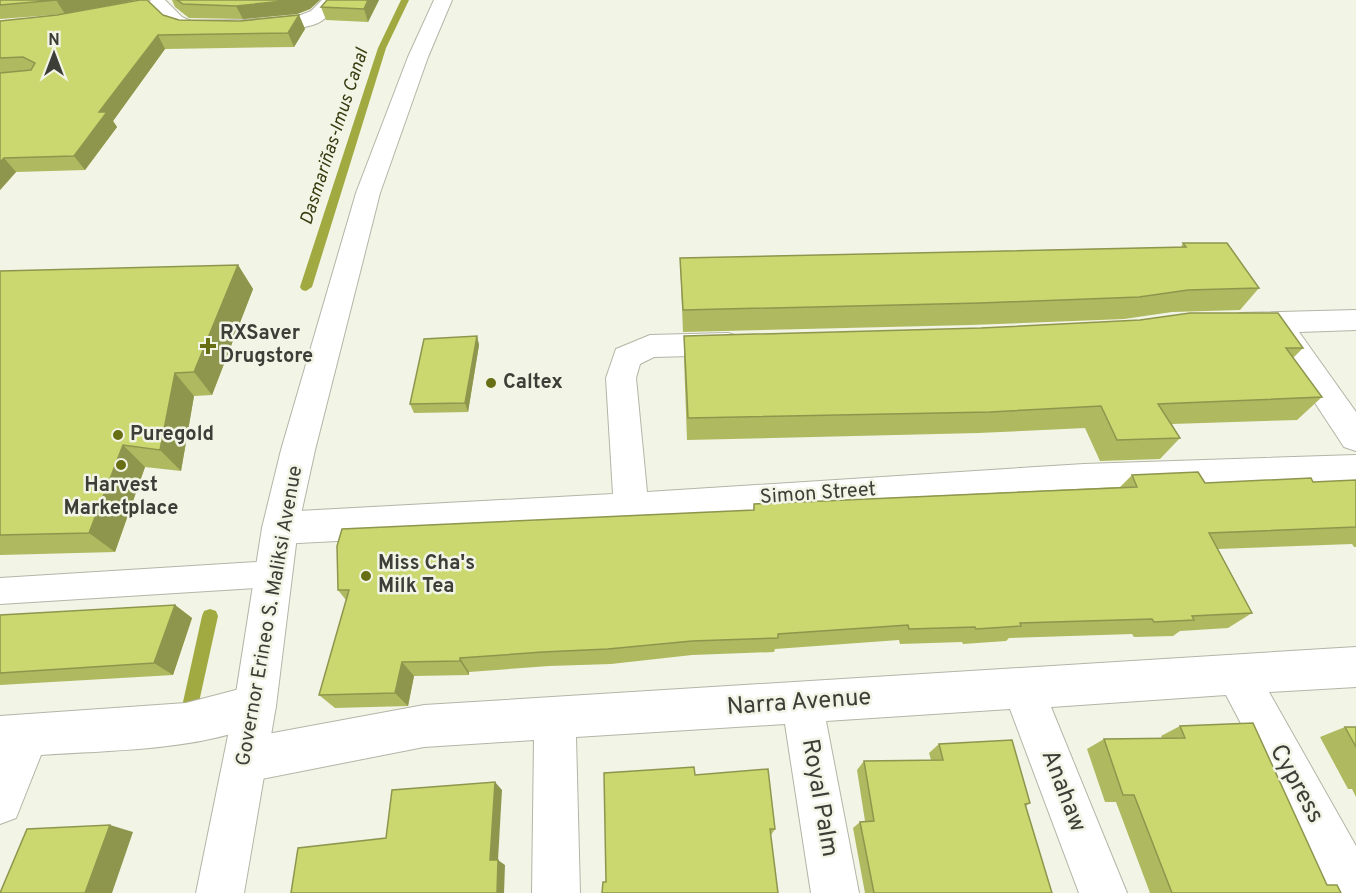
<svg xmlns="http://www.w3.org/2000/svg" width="1356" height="893" viewBox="0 0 1356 893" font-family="Overpass,sans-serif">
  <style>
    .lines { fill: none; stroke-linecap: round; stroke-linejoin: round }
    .stream { fill: #a0aa41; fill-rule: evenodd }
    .lane-casing { stroke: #b3b5a7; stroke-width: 2 }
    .street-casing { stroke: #b3b5a7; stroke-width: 2 }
    .secondary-casing { stroke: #b3b5a7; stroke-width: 2 }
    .lane { fill: #fff; fill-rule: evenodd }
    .street { fill: #fff; fill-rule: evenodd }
    .secondary { fill: #fff; fill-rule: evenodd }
    .wall { fill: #afb95f }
    .shaded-wall { fill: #8e964e }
    .building { fill: #cbd76f; stroke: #8e964e; stroke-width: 1.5 }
    .poi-dot { fill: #676e14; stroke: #f2f4e5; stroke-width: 2 }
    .labels { text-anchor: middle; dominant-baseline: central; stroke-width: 5; stroke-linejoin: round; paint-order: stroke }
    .far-water-label { font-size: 18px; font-style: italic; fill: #373b0f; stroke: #f2f4e5 }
    .poi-label { font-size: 20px; font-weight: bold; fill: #3d3e38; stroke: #f2f4e5; text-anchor: start }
    .street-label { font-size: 20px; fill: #3d3e38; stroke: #f2f4e5 }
    .near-street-label { font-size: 24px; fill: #3d3e38; stroke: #f2f4e5 }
  </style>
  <rect width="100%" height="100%" fill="#f2f4e5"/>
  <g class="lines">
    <path class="stream" d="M401 0H409L386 48 312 287 306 291 302 290 300 287 378 48Z
      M210 609 216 611 218 616 199 702 197 708 191 710 185 708 183 702 202 616 204 611Z"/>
    <g class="lane-casing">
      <path id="lane" d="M273 561 283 565 287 574 283 583 273 587 0 604V578Z"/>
    </g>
    <g class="street-casing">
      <path id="street" d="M151 0H165L182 17 191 21 244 20 298 16 311 11 322 0H340C334 9 328 18 318 23 296 33 197 38 175 29 165 25 158 14 151 7L149 3Z
        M1356 310V330L1299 332 1356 412V451L1344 447 1269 333H1241L1231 330 1227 323 1231 316 1241 313Z
        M728 333 738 336 743 344 738 352 728 355 654 357 640 364 636 378 647 492 1084 464 1356 455V483C997 489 639 527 280 544L267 539 262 528 267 517 280 512 613 494 606 378 616 349 650 335Z
        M1356 647V687L1269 692 1356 846V893H1330L1226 695 1051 707 1127 893H1079L1010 709 826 721 859 893H811L785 724 576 737 580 893H532L534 740 424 747 246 782 231 775 224 760 231 745 246 738 424 705Z
        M255 685 270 691 276 706 270 721C197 751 118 750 41 755L16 818 0 824V716L186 703Z"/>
    </g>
    <g class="secondary-casing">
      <path id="secondary" d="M434 0H452L428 57 380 193 315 450 298 528 276 706 244 893H196L234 706 262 528 281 450 356 193 408 57Z"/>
    </g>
    <use href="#lane" class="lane"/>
    <use href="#street" class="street"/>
    <use href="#secondary" class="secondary"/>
  </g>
  <path class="wall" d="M0 0H136L65 14 0 19Z
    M172 0H320L310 9 297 14 243 19 189 18 175 7Z
    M379 0 368 22 326 20 321 7Z
    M163 15 179 20 240 21 299 15 305 29 294 47 165 49 113 121 117 127 85 170 16 172 0 190V21Z
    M1183 243 1259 288 1240 310 1172 312 1124 319 970 325 683 332 680 258 1181 247Z
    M238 265 253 289 212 395 194 396 181 471 145 467 115 552 0 555V271Z
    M477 336 479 345 468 412 414 413 410 404Z
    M684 336 1303 348 1293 358 1322 397 1297 420 1172 424 1180 438 1160 459 1100 461 1085 428 978 433 687 440 684 358Z
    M1132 475 1205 483 1313 482 1356 480V547H1354L1352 544 1218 549 1252 613 1228 628 1180 631 1173 636 1134 637 1132 634 1009 638 1006 641 963 644 962 642 900 644 899 640 775 649 774 652 692 655 611 664 549 666 469 672V675L414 676 408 706 335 708 319 695 346 600 338 590 753 511 754 504 1120 487Z
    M175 605 192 618 173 675 0 685V615Z
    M1180 726 1327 885 1341 893H1150L1116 802H1105L1087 749 1104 739 1162 738 1161 736Z
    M1345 727H1356V797L1352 789H1348L1320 737Z
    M939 744 1030 803 1026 806 1052 893H865L853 828 860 822 865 821 857 770 864 761 931 760 929 753Z
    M695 775 775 829 771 835 606 882Z"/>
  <path class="shaded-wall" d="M56 0H136L65 14Z
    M292 0H320L310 9 297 14 243 19 236 6Z
    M368 0H379L368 22 364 9Z
    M299 15 305 29 294 47 288 33Z
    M158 35 165 49 113 121 117 127 85 170 74 156 99 112Z
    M4 158 16 172 0 190V162Z
    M238 265 253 289 212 395 194 372Z
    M477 336 479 345 468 412 465 403Z
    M175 373 194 396 181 471 160 450Z
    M123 445 145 467 115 552 89 533Z
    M175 605 192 618 173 675 154 663Z
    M460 658 469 672V675L460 661Z
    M402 662 414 676 408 706 395 693Z
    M495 782 502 790 498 860 505 865 504 893H497L490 860Z
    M110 825 133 832 112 893H85Z"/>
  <path class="building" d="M0 0H57L0 5Z
    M140 0H147L163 15 179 20 240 21 299 15 288 33 158 35 99 112H107L74 156 4 158 0 162V73L31 70 35 63 23 57 0 58V21L57 15Z
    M177 0H293L236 6 183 4Z
    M327 0H368L364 9 321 7Z
    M1183 243H1227L1259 288 1188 290 1139 297 980 303 683 310 680 258 1186 247Z
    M238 265 194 372 175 373 160 450 123 445 89 533 0 535V271Z
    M1190 313H1278L1303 348H1286L1322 397 1158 404 1180 438 1117 440 1101 406 990 412 688 418 684 336 981 328 1140 320Z
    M477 336 465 403 410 404 424 339Z
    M1198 472 1205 483 1311 478 1313 482 1356 480V527L1209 533 1252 613 1192 616 1194 620 1154 622 1152 619 1020 623 1021 626 976 629 975 627 909 629 908 625 778 634V638L692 641 608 649 543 652 460 658V661L402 662 395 693 319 695 349 590H338L337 546 342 529 754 510V504L1137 487 1132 475Z
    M175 605 154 663 0 673V615Z
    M1253 723 1327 885H1337L1341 893H1172L1134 795H1123L1104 739 1185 738 1180 726Z
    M1345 727H1356V747Z
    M1012 740 1030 803 1025 804 1052 893H874L860 822 874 821 864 761 943 760 939 744Z
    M694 767 695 775 768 769 775 829H770L778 893H602L603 882H606L604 773Z
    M495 782 490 860H498L497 893H291L298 848 386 838 392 790Z
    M110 825 85 893H0L27 829Z"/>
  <g class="poi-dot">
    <path d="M205 337h6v6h6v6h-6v6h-6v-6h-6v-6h6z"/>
    <circle cx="491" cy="383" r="6"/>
    <circle cx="118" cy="435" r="6"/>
    <circle cx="121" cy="465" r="6"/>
    <circle cx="366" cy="576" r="6"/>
  </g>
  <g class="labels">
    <g class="far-water-label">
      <text transform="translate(335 137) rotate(-72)">Dasmariñas-Imus Canal</text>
    </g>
    <g class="poi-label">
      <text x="220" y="334">RXSaver<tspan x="220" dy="23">Drugstore</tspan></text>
      <text x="503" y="383">Caltex</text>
      <text x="130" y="435">Puregold</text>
      <text x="121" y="486" text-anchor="middle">Harvest<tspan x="121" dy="23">Marketplace</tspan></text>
      <text x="378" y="564">Miss Cha's<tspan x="378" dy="23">Milk Tea</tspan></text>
    </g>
    <g class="street-label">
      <text transform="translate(818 494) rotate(-4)">Simon Street</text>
      <text transform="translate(270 616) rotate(-80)">Governor Erineo S. Maliksi Avenue</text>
    </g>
    <g class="near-street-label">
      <text transform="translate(799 703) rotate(-4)">Narra Avenue</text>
      <text transform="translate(1296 784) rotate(61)">Cypress</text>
      <text transform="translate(1063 791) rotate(69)">Anahaw</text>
      <text transform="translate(819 798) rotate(80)">Royal Palm</text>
    </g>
  </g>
  <g transform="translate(54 54)" stroke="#f2f4e5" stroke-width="4.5" paint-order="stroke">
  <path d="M0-4.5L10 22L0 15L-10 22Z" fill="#3d3e38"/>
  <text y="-9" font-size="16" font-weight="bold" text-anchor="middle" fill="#3d3e38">N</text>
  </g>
</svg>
